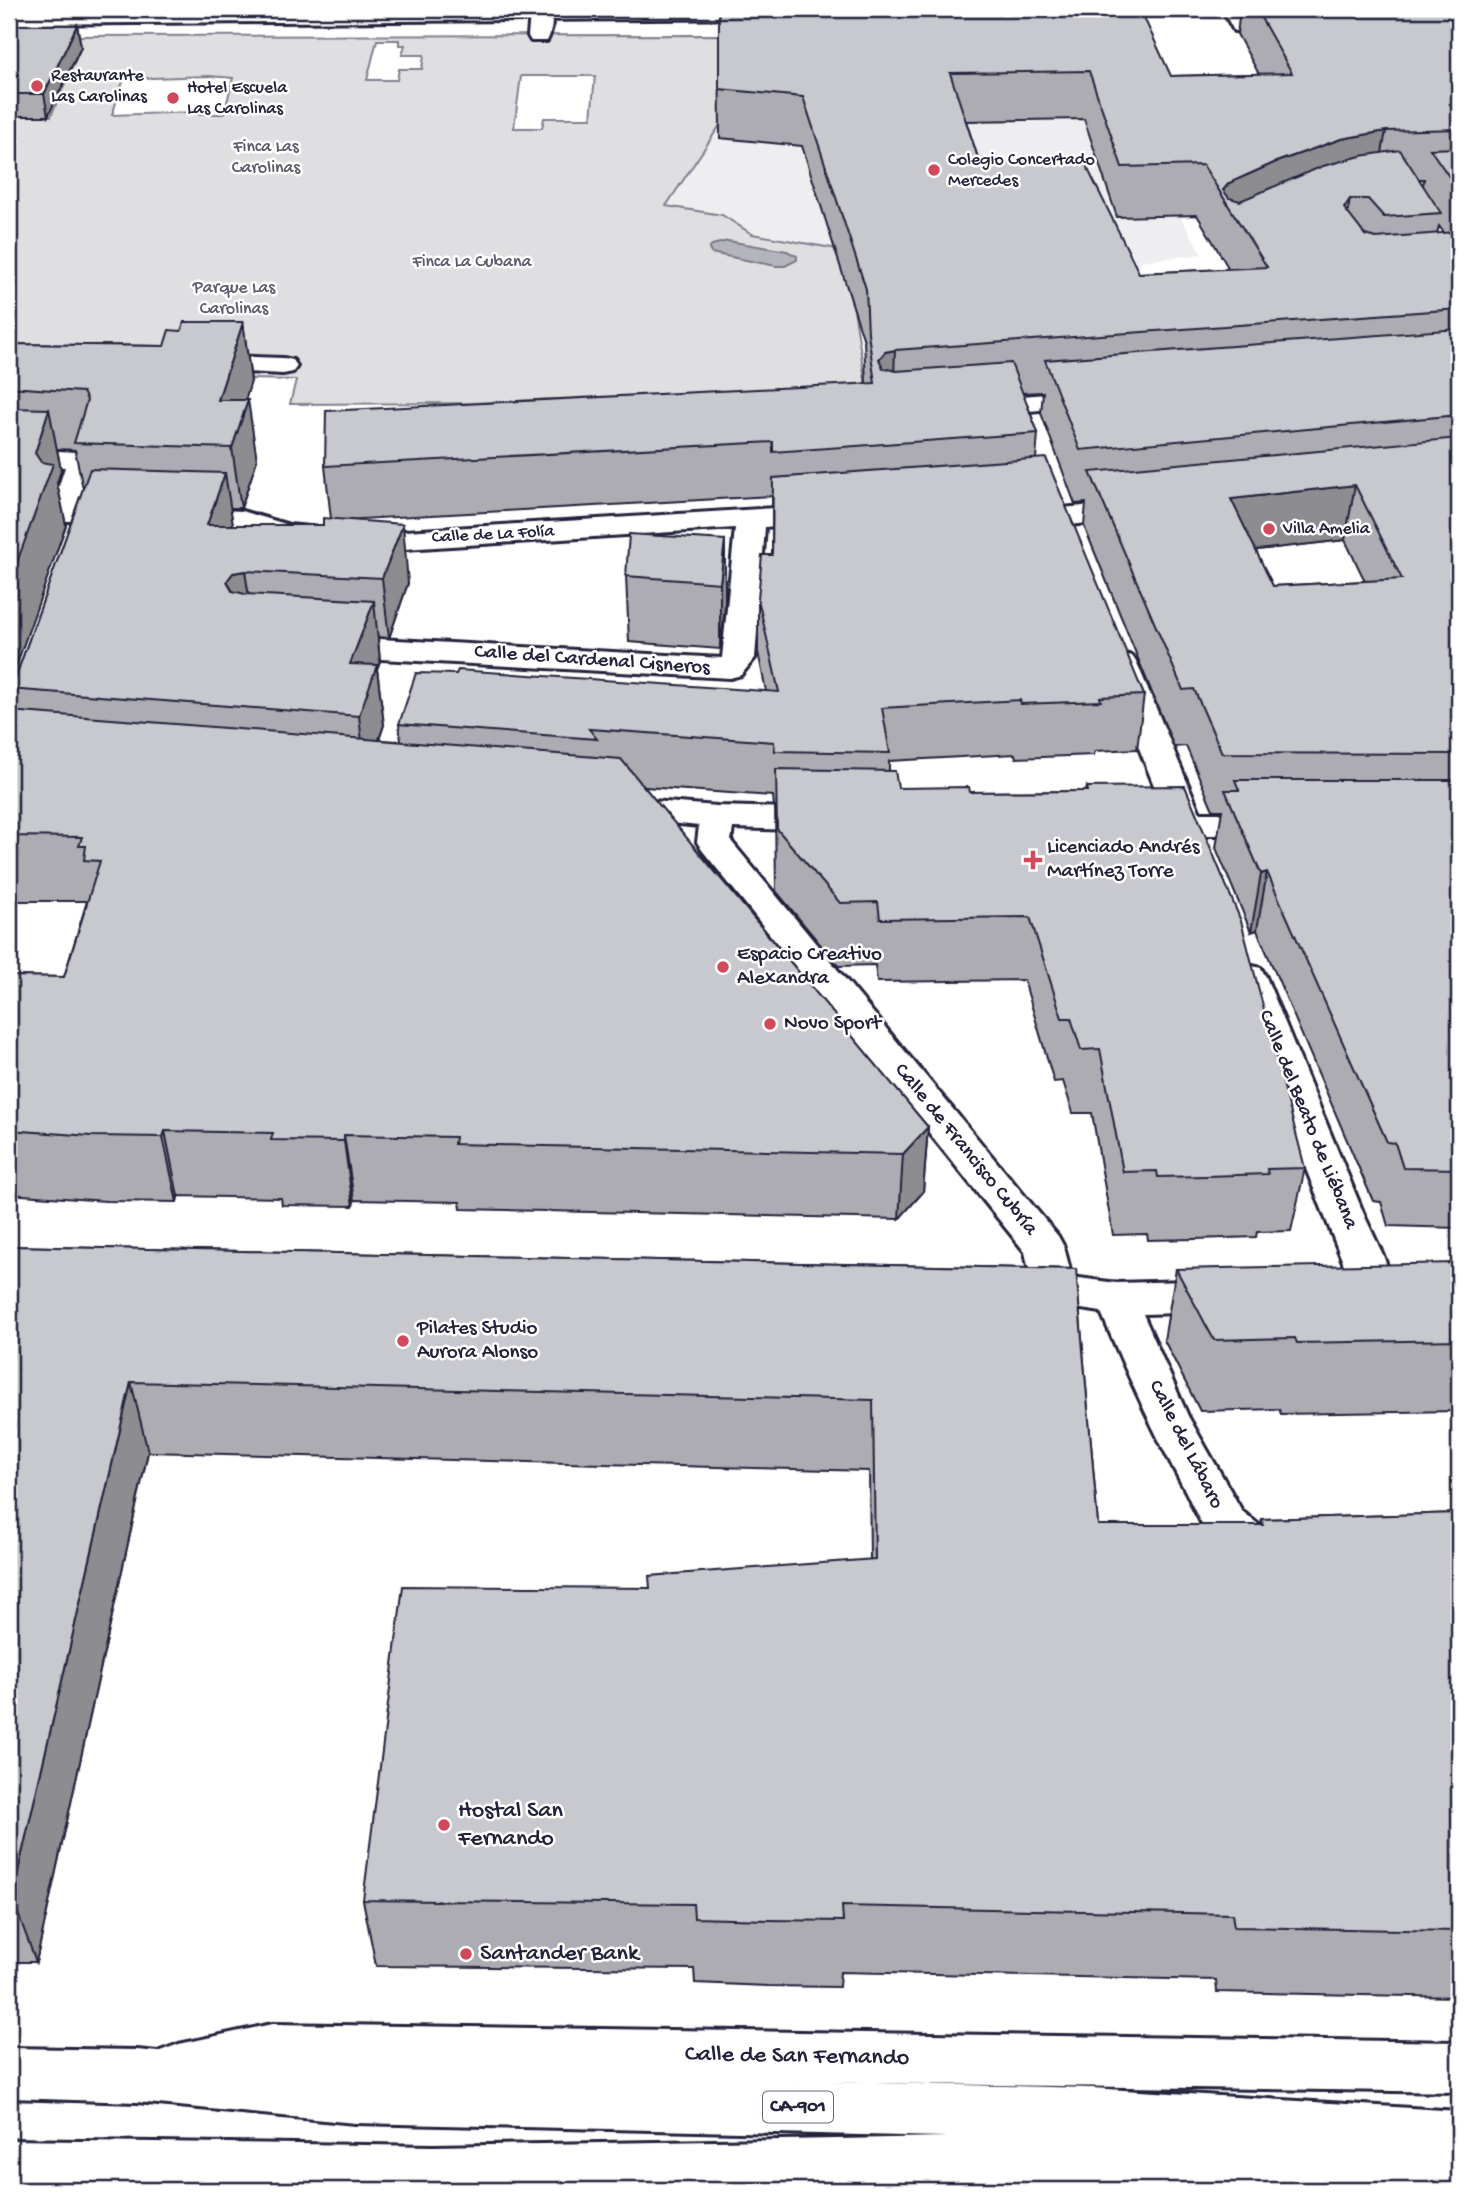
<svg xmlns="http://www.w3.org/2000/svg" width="1468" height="2199" viewBox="0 0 1468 2199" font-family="'Gochi Hand',sans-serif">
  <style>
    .built { fill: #eeeef1 }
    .green { fill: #dfdfe2; stroke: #80808e; stroke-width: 2; fill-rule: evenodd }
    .water { fill: #b4b4bc; stroke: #7a7a88; stroke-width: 2 }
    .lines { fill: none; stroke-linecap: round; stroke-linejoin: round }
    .minor-casing { stroke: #22223b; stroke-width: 6 }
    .major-casing { stroke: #22223b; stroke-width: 6 }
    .minor { fill: #fff; fill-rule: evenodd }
    .major { fill: #fff; fill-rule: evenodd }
    .wall { fill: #acacb2; stroke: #22223b; stroke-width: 2; fill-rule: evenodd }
    .shaded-wall { fill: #8c8c91; stroke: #22223b; stroke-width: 2 }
    .building { fill: #c8c8cf; stroke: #22223b; stroke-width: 2; fill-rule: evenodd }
    .poi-dot { fill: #d1495b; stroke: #fff; stroke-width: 2.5 }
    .labels { text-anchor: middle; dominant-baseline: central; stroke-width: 5; stroke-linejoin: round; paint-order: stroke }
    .far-poi-label { font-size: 18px; fill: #22223b; stroke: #fff; text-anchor: start }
    .far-park-label { font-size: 18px; fill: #5b5b6d; stroke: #fff }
    .far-street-label { font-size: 18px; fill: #22223b; stroke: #fff }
    .shield { fill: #fff; stroke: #646476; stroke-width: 2 }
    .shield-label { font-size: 19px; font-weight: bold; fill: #22223b }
    .street-label { font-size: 21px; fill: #22223b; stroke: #fff }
    .poi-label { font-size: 21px; fill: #22223b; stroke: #fff; text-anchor: start }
    .near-poi-label { font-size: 24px; fill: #22223b; stroke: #fff; text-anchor: start }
    .near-street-label { font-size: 24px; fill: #22223b; stroke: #fff }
  </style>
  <rect width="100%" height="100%" fill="#fff"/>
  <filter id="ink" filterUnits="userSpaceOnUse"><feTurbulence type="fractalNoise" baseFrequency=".0143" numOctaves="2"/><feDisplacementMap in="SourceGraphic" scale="14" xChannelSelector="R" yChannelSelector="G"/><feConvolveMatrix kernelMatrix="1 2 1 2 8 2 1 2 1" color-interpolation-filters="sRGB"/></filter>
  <g filter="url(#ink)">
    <path class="built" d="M1123 31 1199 217 1181 218 1202 254 1140 261 1141 265 1107 269 837 249 752 234 722 215 666 206 756 72Z"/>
    <path class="green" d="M727 35 746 86 666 206 722 215 752 234 837 249 852 296 866 386 681 399H556L472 403 290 404 296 380 9 374V345L12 340 9 339V116H51L81 47 9 36ZM377 40H399V45H405L402 55H424L422 69H399L397 80H367ZM209 76 233 78 224 114H197V112L112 115 124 79ZM521 76H595L591 118H544L542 128H514Z"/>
    <path class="water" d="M728 241 787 251 797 256V260L785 266H776L711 253 709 249 712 245Z"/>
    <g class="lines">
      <g class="minor-casing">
        <path id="minor" d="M533 9H549C554 16 552 33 547 41H531L528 36 530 13Z
          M1222 9H1244L1253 26 1250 31H1234Z
          M196 355 283 358 293 360 297 366 293 372 283 374 186 369 182 363 186 357Z
          M1093 390 1103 392 1107 398 1103 404 975 416 965 414 961 408 965 402 975 400Z
          M9 448 92 453 96 459 82 506 135 510 139 516 135 522 124 525 54 520 50 514 65 467 9 466Z
          M1137 501 1147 504 1152 510 1147 516 1062 526 1051 523 1047 517 1051 511 1062 508Z
          M824 505 835 508 839 514 835 520 765 527 755 658 741 675 730 678 326 656 315 653 310 646 315 639 326 636 722 658 735 528 373 551 283 542 242 529 170 523 166 517 170 511 181 508 242 511 289 525 373 533Z
          M1121 653 1132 656 1137 663 1200 813H1271L1283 816 1288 824 1283 832 1271 835H1208L1203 842 1191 845 1179 842 1174 835 1138 832 1133 824 1138 816 1165 813 1105 663 1110 656Z
          M614 798 717 806 827 809 839 812 844 820 839 828 827 831 733 828 731 841 1058 1236 1064 1247 1072 1277 1116 1283 1224 1280 1239 1285 1245 1296 1239 1307 1224 1312 1143 1314 1188 1416 1242 1511 1264 1529 1289 1535 1296 1548 1289 1561C1259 1571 1234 1560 1212 1538 1201 1527 1193 1506 1186 1492 1154 1433 1127 1374 1101 1312L1055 1305H1025L1010 1301 1004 1290 1010 1279 1030 1275 1025 1252 702 850 697 842 699 826 602 816 597 809 602 802Z
          M1248 965 1261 968 1266 977 1365 1217 1383 1255 1396 1290 1390 1301 1375 1305 1360 1301 1354 1290 1230 977 1235 968Z
          M272 2024 1459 2042V2092L272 2074 179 2094 160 2087 152 2069 160 2051 179 2044Z
          M880 2160 982 2163 1001 2171 1009 2190H854L853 2187 861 2168Z"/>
      </g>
      <g class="major-casing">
        <path id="major" d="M210 9H780L781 11 778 16 770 18 9 24V10Z
          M9 2048 137 2050 355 2071 1092 2088 1459 2111V2188L9 2190V2140L434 2146 947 2137 355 2123 137 2102 9 2098Z"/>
      </g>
      <use href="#minor" class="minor"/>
      <use href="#major" class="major"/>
    </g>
    <path class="wall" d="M719 9 1171 76 1259 74 1237 34 1240 9H1459V1228L1388 1226 1381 1202 1373 1201 1257 930 1251 932 1216 848 1222 810H1213L1186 746 1174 747 1084 526 1086 503 1075 504 1041 413 1043 392 1023 393 1038 433 1036 459 1144 695 1137 749 1095 751 1094 755 1016 758 1015 754 889 761V771L898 788 970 792 1086 791 1087 787 1305 1168 1291 1231 1257 1232 1256 1237 1194 1239 1148 1240 1147 1234 1113 1235 1092 1113H1073L1063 1081 1054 1082 1024 980 877 982 875 965 838 966 776 891 775 806H774L773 796 644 787 928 1127 923 1192 899 1219 461 1209 460 1202 354 1200 353 1206 282 1205 281 1198 178 1196 177 1202 106 1201 9 1194V976L64 977 87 901H9V711H10L9 704V344L164 346 181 331 243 322 251 381 245 400 257 460 241 508H230L233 525H323L331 519 325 466 866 383 864 341 802 146 720 138ZM1084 119 1117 217 1197 215 1229 269 1139 273 980 164 966 121ZM1419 179H1424L1423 186ZM1439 226 1444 233 1437 234ZM57 449 75 450 83 489 15 679 9 685 66 525 57 483 61 470ZM772 496V555L758 599V652L766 691 399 724 401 741 379 740 384 725 377 669 380 661 378 637 389 638 408 583 341 520ZM1345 540 1365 581 1273 586 1255 550Z
      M9 25H77L81 47 48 116H9Z
      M725 540V605L720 649 629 642 626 576Z
      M9 1246 1076 1269 1098 1525H1261L1262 1519 1459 1513V1997L1217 1992 1216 1980 840 1972 839 1987 768 1986 695 1983 694 1969 376 1966 363 1900 650 1588 870 1560 869 1471 148 1452 36 1962H9Z
      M1176 1269 1459 1277V1418L1457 1411 1281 1414 1279 1409 1200 1411 1164 1340Z"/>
    <path class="shaded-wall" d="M77 25 81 47 48 116 44 94Z
      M1386 131 1377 180 1241 225 1223 190 1229 183 1276 162 1341 139Z
      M1350 199 1341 249 1344 208Z
      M243 322 251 381 231 448 218 400Z
      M895 350 893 403 879 359 885 352Z
      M248 400 257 460 241 508 232 448Z
      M49 409 61 470 57 483 66 525 9 686V584L35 453Z
      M225 473 234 531 207 525Z
      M1355 485 1345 540 1222 554 1231 499Z
      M403 524 408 583 389 638 382 578Z
      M725 540V605L720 649V583Z
      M245 571 254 630 227 581 233 573Z
      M374 601 380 661 377 669 384 725 366 776 359 716 350 664Z
      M1267 872 1257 930 1251 932 1261 874Z
      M928 1127 923 1192 899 1219 903 1154Z
      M165 1131 178 1196 177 1202 163 1137Z
      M344 1135 354 1200 353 1206 344 1141Z
      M131 1382 148 1452 36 1962 12 1897Z"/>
    <path class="building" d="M719 9H1140L1171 76 1292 73 1256 9H1459V104H1450L1459 119V129L1386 131 1341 139 1276 162 1229 183 1223 190 1229 198 1240 201 1323 166 1361 156 1400 150 1441 213 1384 217 1368 199H1350L1344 208 1365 235 1376 238 1455 232 1459 238V309L895 350 885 352 879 359 883 368 896 371 1011 363 1038 433 773 452V442L325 466 326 411 875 383 868 333 866 289 803 97 719 89ZM1089 71 1122 167 1203 165 1267 267 1139 273 1083 159 980 164 950 73Z
      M9 25H77L44 94H9Z
      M1459 148V191L1430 149Z
      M184 322H243L218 400H248L232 448 74 443 87 400 83 392 9 387V344L164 346 169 330 181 331Z
      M1459 329V415L1080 450 1045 360Z
      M9 408 49 409 35 453 41 462 53 464 9 584Z
      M1459 438V754L1222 753 1194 689 1183 690 1090 472ZM1355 485 1402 579 1273 586 1231 499Z
      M1046 458 1144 695 1100 697 1101 701 1021 704 1020 700 882 708 890 753 775 751 774 742 589 729 597 739 399 724 416 673 456 674 458 670 779 692 758 599 762 555H772L773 478Z
      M90 469 225 473 207 525H323V518L403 524 382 578 245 571 233 573 227 581 232 591 245 594 374 601 350 664 377 665 359 716 9 689V685L15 679Z
      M629 534 725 540 720 583 626 576Z
      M9 711 621 759 928 1127 903 1154 454 1144 455 1137 344 1135V1141L271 1140 273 1133 165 1131 163 1137 91 1136 9 1130V976L64 977 100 861 84 860 86 846H79L82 837 9 836Z
      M776 769 895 771 898 788 969 787 970 792 1088 791 1087 787 1185 786 1241 921 1305 1168 1267 1169 1268 1174 1206 1176 1158 1177 1157 1171 1123 1172 1100 1049 1081 1050 1071 1018H1062L1030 917 880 919 878 902 840 903 777 829Z
      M1235 780H1459V1169L1403 1168 1395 1143 1387 1142 1267 872 1261 874 1225 790H1239Z
      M9 1246 1076 1269 1098 1525H1263L1262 1519 1459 1513V1931L1234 1927 1232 1914 842 1906 843 1921 769 1920 694 1918 693 1904 363 1900 403 1586 650 1588 649 1576 875 1559 873 1400 131 1382 12 1897H9Z
      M1455 1263 1459 1277V1340L1297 1343 1295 1338 1214 1340 1176 1269Z"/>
  </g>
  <g class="poi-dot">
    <circle cx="37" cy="86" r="7"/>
    <circle cx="173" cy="98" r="7"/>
    <circle cx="934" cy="170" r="7"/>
    <circle cx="1269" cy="529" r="7"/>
    <path d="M1029.5 849.5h7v7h7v7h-7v7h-7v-7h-7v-7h7z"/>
    <circle cx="723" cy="967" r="7"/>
    <circle cx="770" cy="1024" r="7"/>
    <circle cx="403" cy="1341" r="7"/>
    <circle cx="444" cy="1825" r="7"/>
    <circle cx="466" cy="1954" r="7"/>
  </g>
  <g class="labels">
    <g class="far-poi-label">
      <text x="51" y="76">Restaurante<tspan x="51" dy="21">Las Carolinas</tspan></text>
      <text x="187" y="88">Hotel Escuela<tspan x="187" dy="21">Las Carolinas</tspan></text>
      <text x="948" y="160">Colegio Concertado<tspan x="948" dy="21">Mercedes</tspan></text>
      <text x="1283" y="529">Villa Amelia</text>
    </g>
    <g class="far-park-label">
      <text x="266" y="147">Finca Las<tspan x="266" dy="21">Carolinas</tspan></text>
      <text x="472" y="262">Finca La Cubana</text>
      <text x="234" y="288">Parque Las<tspan x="234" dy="21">Carolinas</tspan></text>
    </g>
    <g class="far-street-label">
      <text transform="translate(493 535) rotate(-3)">Calle de La Folía</text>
    </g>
    <rect class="shield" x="763" y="2091.5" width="70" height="31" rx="5"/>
    <g class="shield-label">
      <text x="798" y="2107">CA-901</text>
    </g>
    <g class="street-label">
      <text transform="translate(592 661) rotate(4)">Calle del Cardenal Cisneros</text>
      <text transform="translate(1307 1120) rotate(68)">Calle del Beato de Liébana</text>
      <text transform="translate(965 1150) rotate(51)">Calle de Francisco Cubría</text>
      <text transform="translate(1185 1445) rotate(63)">Calle del Lábaro</text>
    </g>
    <g class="poi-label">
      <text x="1047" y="848">Licenciado Andrés<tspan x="1047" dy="24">Martínez Torre</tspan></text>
      <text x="737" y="955">Espacio Creativo<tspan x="737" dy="24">Alexandra</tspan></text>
      <text x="784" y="1024">Novo Sport</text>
      <text x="417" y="1329">Pilates Studio<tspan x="417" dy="24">Aurora Alonso</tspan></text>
    </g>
    <g class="near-poi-label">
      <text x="458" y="1811">Hostal San<tspan x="458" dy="28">Fernando</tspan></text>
      <text x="480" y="1954">Santander Bank</text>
    </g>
    <g class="near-street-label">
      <text transform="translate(797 2057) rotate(1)">Calle de San Fernando</text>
    </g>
  </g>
  <rect width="1468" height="2199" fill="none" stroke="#fff" stroke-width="35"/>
  <rect x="18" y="18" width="1433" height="2164" fill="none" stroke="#22223b" stroke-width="2.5" filter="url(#ink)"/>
</svg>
